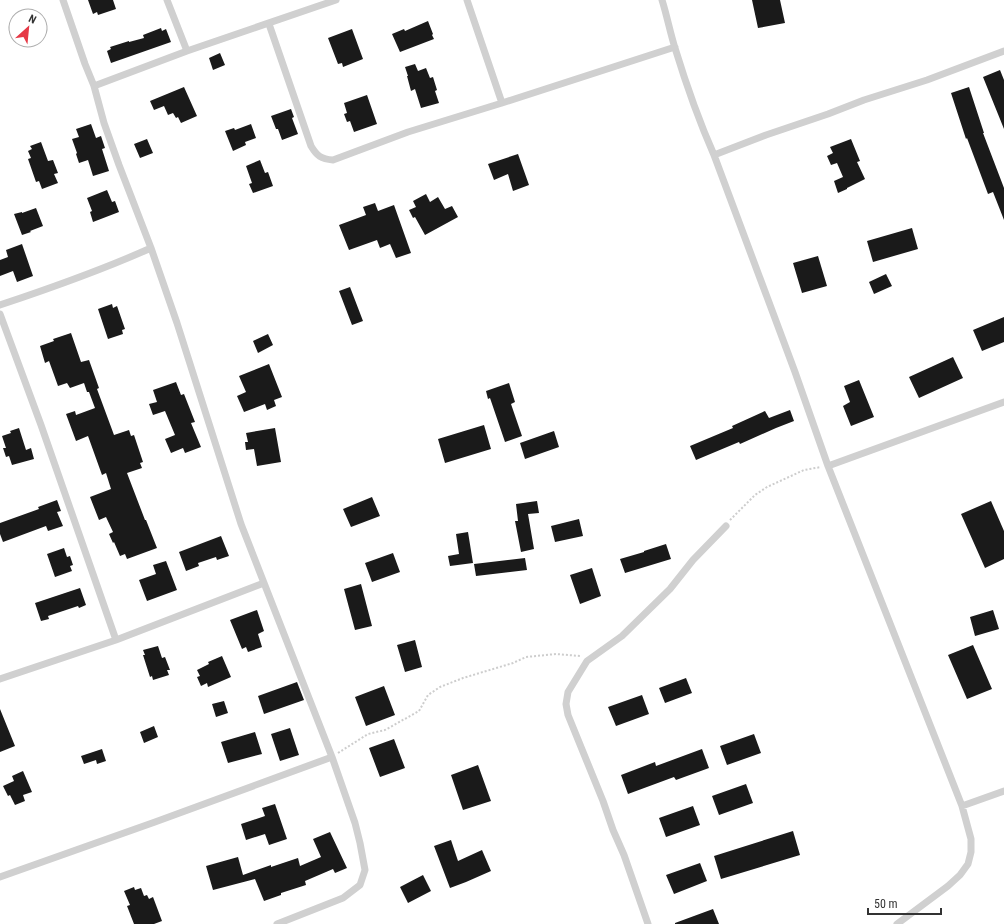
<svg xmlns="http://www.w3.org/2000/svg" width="1004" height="924" viewBox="0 0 1004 924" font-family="'Roboto Condensed',sans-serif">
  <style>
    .building { fill: #1a1a1a }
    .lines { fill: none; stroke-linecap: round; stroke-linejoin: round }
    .path { stroke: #cdcdcd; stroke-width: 2; stroke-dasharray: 2 2; stroke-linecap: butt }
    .street { stroke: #d0d0d0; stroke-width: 7 }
  </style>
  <rect width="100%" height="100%" fill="#fff"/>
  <path class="building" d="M88 0H113L116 9 98 15 97 12 93 14Z
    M752 0H780L785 23 758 28Z
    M428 21 433 34 432 35 434 39 400 52 392 34 404 29 405 31Z
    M161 28 162 31 166 29 171 42 111 63 107 51 111 49 110 47 129 41V42L144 38 143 35Z
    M352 29 363 59 343 67 342 63 338 64 328 38Z
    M220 53 225 65 213 70 209 58Z
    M415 64 418 71 426 68 430 78 433 77 437 90 435 91 439 103 421 108 415 89 411 91 407 76H408L405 67Z
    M1000 70 1004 80V129L983 77Z
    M184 87 197 116 181 123 178 117 176 118 173 113 168 115 164 106 154 110 150 101Z
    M969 87 984 133H983L1004 188V220L993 192 988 194 967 138 966 139 951 93Z
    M367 95 377 124 354 132 350 121 347 122 344 114 347 113 344 103Z
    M291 109 294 117 292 118 298 134 282 140 278 129H276L271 116Z
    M91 124 96 138 101 136 105 148 102 149 109 171 93 176 88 160 79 163 76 154 77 153 72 139 79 137 76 129Z
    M251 124 256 138 245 142 246 145 233 151 225 131 234 128 235 130Z
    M147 139 153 153 140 158 134 144Z
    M851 139 860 161 857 162 865 179 847 188V189L838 193 834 181 843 177 837 163 831 165 827 156 833 153 830 147Z
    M41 142 48 161 53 160 58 173 54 174 58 183 42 189 39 181 36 182 28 159 31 158 28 151 32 149 30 146Z
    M518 154 529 185 513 191 508 174 494 180 488 164Z
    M260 160 265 173 268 172 273 186 253 193 249 184 252 183 246 166Z
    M107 190 112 202 115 201 119 212 93 222 90 212 92 211 87 198Z
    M426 194 430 202 438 197 445 209 452 206 458 217 425 235 415 217 413 218 409 210 416 207 413 201Z
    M375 203 378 211 394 205 411 253 396 258 390 244 380 248 377 240 349 250 339 225 366 215 363 207Z
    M36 208 43 226 30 231 31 232 22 235 14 214 22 212V213Z
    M912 228 918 249 873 262 867 241Z
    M22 244 33 276 17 282 13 271 0 276V260L8 257 6 250Z
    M818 256 827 286 802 293 793 263Z
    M886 274 892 286 874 294 869 282Z
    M350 287 363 321 352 325 339 291Z
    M112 304 113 308 117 306 125 329 122 330 123 334 108 339 98 309Z
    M1004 317V342L982 351 973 330Z
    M71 333 81 362 89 360 99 388 97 389 114 435 129 430 131 436 134 435 143 462 140 463 142 468 127 473 145 520H146L157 548 127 559 125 554 120 556 114 542 113 543 109 534 113 532 106 517 99 520 90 497 111 489 106 473 102 475 88 436 76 441 66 414 75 411 76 415 95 408 89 392H87L84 383 70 388 67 383 58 386 49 361 45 363 40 346 54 341 53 339Z
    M268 334 273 345 258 353 253 341Z
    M953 357 963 378 919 398 909 377Z
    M269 364 282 397 274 400 276 406 267 410 265 404 244 412 237 396 246 392 239 376Z
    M859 380 874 417 851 426 843 406 850 402 844 386Z
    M176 382 181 395 184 394 195 422 191 423 201 447 185 453 183 448 171 453 165 439 175 435 165 411 153 415 149 404 157 402 153 390Z
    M509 383 515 402 511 404 522 436 505 442 490 398 488 399 486 391Z
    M790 410 794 421 776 428 740 444 739 442 696 460 690 446 733 428 732 426 765 411 769 418Z
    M484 425 491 449 445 463 438 439Z
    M19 428 26 450 31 448 34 459 12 465 9 456 6 457 3 448H6L2 436 11 433 10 431Z
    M275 428 281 462 257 466 254 449 246 450 245 442H248L246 433Z
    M554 431 559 447 525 459 520 443Z
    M372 497 380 516 351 527 343 509Z
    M57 500 61 511 57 512 63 526 48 531 46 526 3 542 0 534V523L39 509 38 507Z
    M537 501 539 513 528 514 534 549 521 552 515 521H518L516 504Z
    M991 501 1004 531V559L985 568 961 514Z
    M579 519 583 536 555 542 551 526Z
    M468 532 473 563 450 566 448 556 459 554 456 534Z
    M221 536 229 556 217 560 216 557 198 563 199 566 186 571 179 552Z
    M666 544 671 559 625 573 620 559 644 552V551Z
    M64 548 67 557 70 556 73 565 70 566 72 571 55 577 47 554Z
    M393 553 400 572 372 582 365 563Z
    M525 558 527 570 476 576 474 564Z
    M166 561 177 590 147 601 139 580 156 574 153 565Z
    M592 568 601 596 580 604 570 575Z
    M361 584 372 626 355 630 344 589Z
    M80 588 86 605 79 608 78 606 48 616 49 619 41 621 35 603Z
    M257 610 264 631 258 634 262 647 248 652 246 647 242 649 230 620Z
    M993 610 999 629 975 636 970 617Z
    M415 640 422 667 405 672 397 645Z
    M973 645 992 689 967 699 948 655Z
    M158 646 162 658 165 657 170 670H167L169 675 153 680 152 676 150 677 143 655H145L143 650Z
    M222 656 231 677 208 687 207 683 201 686 197 677 200 676 197 670 209 664 208 662Z
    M686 678 692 693 665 703 659 688Z
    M297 682 304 700 264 714 258 696Z
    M384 686 395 715 366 726 355 697Z
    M642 695 649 714 616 726 608 707Z
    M224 701 228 713 216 717 212 704Z
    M0 709 15 746 0 752Z
    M154 726 158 737 144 743 140 732Z
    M290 728 299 755 280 761 271 734Z
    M255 732 262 754 228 763 221 742Z
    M754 734 761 753 727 765 720 746Z
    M394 739 405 768 380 777 369 748Z
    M102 749 106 761 97 764 96 760 84 764 81 756Z
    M702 749 709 768 676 780 674 777 628 794 621 775 655 762 656 766Z
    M478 765 491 801 463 810 451 775Z
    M23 771 32 792 23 795 25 801 15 805 10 795 8 796 3 786 14 781 12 776Z
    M746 784 753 803 719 815 712 796Z
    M275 804 287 839 269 845 265 834 246 840 241 824 265 816 262 808Z
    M693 806 700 825 666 837 659 818Z
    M793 831 800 855 721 879 714 856Z
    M330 832 347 868 335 873 333 869 305 881 306 885 281 893V895L264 901 255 879 213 890 206 866 238 857 243 875 271 865V867L298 858 300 866 321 857 313 839Z
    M451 840 458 861 482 850 491 871 466 882 450 888 434 846Z
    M700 863 707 881 674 894 666 875Z
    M423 875 431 891 408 903 400 887Z
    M134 887 135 890 141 888 144 896 147 895 149 899 153 897 162 921 154 924H134L127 906 130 905 124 891Z
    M713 909 719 924H675V923Z"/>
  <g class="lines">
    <path class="path" d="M730 520 755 495 767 487 804 470 821 467
      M338 753 368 734 385 730 419 711 428 695 440 687 463 678 513 663 526 657 556 654 580 656"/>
    <path class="street" d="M63 0 85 64 94 86 104 123 119 165 151 248 177 323 241 524 332 757 355 823 360 843 365 870 360 885 343 898 277 924
      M167 0 187 51
      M467 0 502 103
      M662 0C667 16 670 32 675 48 686 84 699 121 714 155L795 372 828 466 962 806 971 839V852L968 864 960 875 948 886 897 924
      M269 24 311 146C317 156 321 159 333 160L408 132 502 103 675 47
      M94 86 187 51 336 0
      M714 155 766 135 828 114 864 100 927 80 1004 51
      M0 305C51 288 102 270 151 248
      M0 314 41 425 116 640
      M828 466 1004 402
      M0 679 116 640 264 583
      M962 806 1004 791
      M0 877 155 822 332 757
      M648 924 624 855 613 830 603 801 568 715 566 704 568 692 587 661 622 636 670 589 693 560 726 526"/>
  </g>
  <g transform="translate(28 28) rotate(27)"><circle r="19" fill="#ffffff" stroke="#adadad"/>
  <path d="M0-3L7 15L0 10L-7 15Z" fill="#e63946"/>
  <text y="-6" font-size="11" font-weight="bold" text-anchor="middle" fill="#333333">N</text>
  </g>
  <path d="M868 908v6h73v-6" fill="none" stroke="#333333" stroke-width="2"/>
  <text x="874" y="908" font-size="12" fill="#333333" stroke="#ffffff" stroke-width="3" paint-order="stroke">50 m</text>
</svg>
